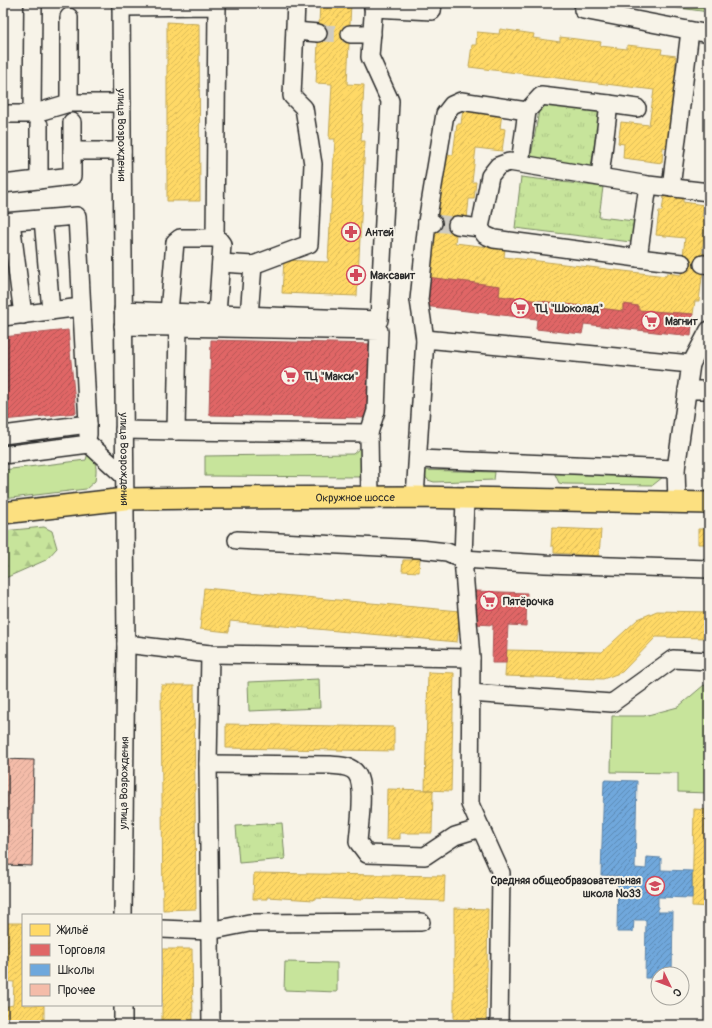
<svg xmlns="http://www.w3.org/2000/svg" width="712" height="1028" viewBox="0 0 712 1028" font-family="Pangolin,sans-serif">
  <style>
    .green { fill: #c7e49b; stroke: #798863 }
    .forest { fill: url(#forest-firs); stroke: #798863 }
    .park { fill: url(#park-tufts); stroke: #798863 }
    .homes { fill: url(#homes-hatch); stroke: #bfa554 }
    .shops { fill: url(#shops-hatch); stroke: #aa5454 }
    .schools { fill: url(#schools-hatch); stroke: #5b82a7 }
    .building { fill: url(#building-hatch); stroke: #2b2b2b }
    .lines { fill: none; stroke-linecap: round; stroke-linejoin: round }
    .minor-tunnel { stroke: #cecbc2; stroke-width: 17; stroke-dasharray: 17 8; stroke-linecap: butt }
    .minor-casing { stroke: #2b2b2b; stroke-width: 20 }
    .major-casing { stroke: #2b2b2b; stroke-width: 24 }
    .minor { stroke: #f7f3e8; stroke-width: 17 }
    .major { stroke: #fce080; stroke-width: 21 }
    .labels { text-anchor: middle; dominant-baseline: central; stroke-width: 4; stroke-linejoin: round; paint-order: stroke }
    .street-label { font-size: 11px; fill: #2b2b2b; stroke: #f7f3e8 }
    .poi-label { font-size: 11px; font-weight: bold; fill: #2b2b2b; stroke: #f7f3e8; text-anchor: start }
  </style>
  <defs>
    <pattern id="forest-firs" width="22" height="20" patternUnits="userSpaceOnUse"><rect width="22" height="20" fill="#c7e49b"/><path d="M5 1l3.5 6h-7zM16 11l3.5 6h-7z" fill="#abc486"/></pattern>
    <pattern id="park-tufts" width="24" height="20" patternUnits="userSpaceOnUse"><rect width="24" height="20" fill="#c7e49b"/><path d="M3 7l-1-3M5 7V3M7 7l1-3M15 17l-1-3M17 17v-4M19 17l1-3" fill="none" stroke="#abc486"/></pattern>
    <pattern id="homes-hatch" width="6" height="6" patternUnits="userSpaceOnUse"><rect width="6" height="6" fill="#ffd966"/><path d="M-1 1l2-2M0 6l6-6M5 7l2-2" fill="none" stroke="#dbba59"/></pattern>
    <pattern id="shops-hatch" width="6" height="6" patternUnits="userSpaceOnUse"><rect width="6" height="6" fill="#e06666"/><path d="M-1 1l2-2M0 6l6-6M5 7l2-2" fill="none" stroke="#b65454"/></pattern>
    <pattern id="schools-hatch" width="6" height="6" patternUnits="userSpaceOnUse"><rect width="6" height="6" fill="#6fa8dc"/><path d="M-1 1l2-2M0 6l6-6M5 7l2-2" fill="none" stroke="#5b89b3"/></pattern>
    <pattern id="building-hatch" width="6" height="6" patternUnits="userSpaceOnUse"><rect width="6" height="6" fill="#f4bca9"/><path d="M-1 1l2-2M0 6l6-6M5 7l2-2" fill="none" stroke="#d1a292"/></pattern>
  </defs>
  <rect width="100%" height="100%" fill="#f7f3e8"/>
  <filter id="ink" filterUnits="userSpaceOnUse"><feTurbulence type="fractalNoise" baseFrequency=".025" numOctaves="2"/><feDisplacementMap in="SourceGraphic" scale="8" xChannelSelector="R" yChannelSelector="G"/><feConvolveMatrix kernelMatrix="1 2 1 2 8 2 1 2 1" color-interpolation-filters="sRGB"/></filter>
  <g filter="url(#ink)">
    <path class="green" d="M360 448 364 452 365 460 361 477 205 476V456L353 454Z
      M88 453C97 462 97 468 95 481L86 489 3 499V470L86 460Z
      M420 470 495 472 494 480 434 482 428 480Z
      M554 472 663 477 653 485 564 484 559 483Z
      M704 685 709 687V793L678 792V773L611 772 612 716H644L678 707Z
      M285 962 337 963V992L284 990Z"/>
    <path class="forest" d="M44 527 52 531 57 548 46 560 3 579V531Z"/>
    <path class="park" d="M642 3H709V12Z
      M541 99 600 108 591 167 531 157Z
      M521 177 603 187 599 217 634 221 631 242 515 228Z
      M319 679 320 708 249 711 248 682Z
      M282 823 285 859 239 863 236 826Z"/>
    <path class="homes" d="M320 3H351L347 84 364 85 361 141H365L357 296 282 293 284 260 328 262 335 139H329L332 84 316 83Z
      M167 22 199 24 200 201H167Z
      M500 29 534 34 533 38 560 42V37L601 42 600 46 627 49V45L662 49 661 54 676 56 675 69 678 70 668 148 663 147 662 163 623 158 624 144 618 143 621 122 649 125 654 90 469 67 472 45H476L477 32 499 34Z
      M463 109 502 113 500 128 505 129 502 151 476 148 472 182H476L474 199H469L467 219 458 218 455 243 505 249 504 257 666 276 667 273 681 275 685 238 656 235 659 211H662L664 196 683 198V202L704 205 702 216 706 217 702 253 705 254 699 301H695L693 314 638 310V306L623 304V311L499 296 500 286 426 277 441 153 453 155 457 124H461Z
      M552 528 601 530 599 556 554 553V546H551Z
      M698 529H709V544H698Z
      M412 558H420L419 572 402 571 403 560H412Z
      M204 588 460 611 457 642 230 621 229 632 200 629Z
      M657 611 709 612V638L656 637 622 672 603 679 505 676 507 650 602 652 638 619Z
      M428 672 454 673 451 791 425 790Z
      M161 685H194L196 909 163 910Z
      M226 724 394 727V751L226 748Z
      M387 789 433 790 432 833H400V839H386Z
      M694 809 709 810V907L692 906Z
      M254 873 445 876 444 901 362 898V900L314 898V900L267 897V899H253Z
      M454 908 488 909 486 1025H454Z
      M3 923H23V1005H44V1025H3V1007L13 1005 14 982 3 981Z
      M162 949H192L193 1025H162Z"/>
    <path class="shops" d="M426 277 500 286 499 296 623 311V304L638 306V310L693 314 691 336 584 324 582 334 536 329 537 319 423 306Z
      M68 330 76 413 3 420V337Z
      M211 340 371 344 370 418 209 415Z
      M475 591 527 593 526 626 508 625 506 663H492L493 625 474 624Z"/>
    <path class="schools" d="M604 780 637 781 635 868 646 869 647 857 661 858V870L692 871V898L658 897V912H673L672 974H658V978H645L646 920H634L633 932H617L618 876 601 875Z"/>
    <path class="building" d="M3 759 34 760 32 866 3 865Z"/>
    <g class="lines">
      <path class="minor-tunnel" d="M318 33 350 34
        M433 223 457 225"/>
      <g class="minor-casing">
        <g id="minor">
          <path id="s1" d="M121 3 126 644 123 915"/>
          <path d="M121 7 217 6 215 238"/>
          <path d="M373 8 432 11 433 3"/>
          <path d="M583 10 709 34"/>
          <path d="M295 31 318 33"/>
          <path d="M350 34H372"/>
          <path d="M69 103V17"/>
          <path d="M609 104 637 108"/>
          <path d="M3 114H32L69 103H122"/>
          <path d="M32 114 33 3"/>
          <path d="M72 151H122"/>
          <path d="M520 163 527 111 541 96 609 104 600 176"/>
          <path d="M39 180V125"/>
          <path d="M3 184 72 176V122"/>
          <path d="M648 185 638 258 494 239 485 235 480 228 490 176 498 166 509 162 648 185 709 192"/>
          <path d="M671 188 690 31"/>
          <path d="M43 219 51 311"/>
          <path d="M3 222 77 216 88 424"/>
          <path d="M11 222 23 315"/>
          <path d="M427 222 445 114 452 105 461 101 527 111"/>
          <path d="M457 225 480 228"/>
          <path d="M638 258 682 263"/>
          <path d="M221 263 253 265"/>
          <path d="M703 264 709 265"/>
          <path d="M123 310 169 312 175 242 180 238H215L219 240 222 244 217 314 169 312"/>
          <path d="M217 314 379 320 390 101 370 57 374 3"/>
          <path d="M249 316 253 265 309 244 313 164 304 108 292 96 296 3"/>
          <path d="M3 317 81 307"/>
          <path d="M123 326 379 331 376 411 369 433"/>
          <path d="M178 327 176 431 369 433 370 497"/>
          <path d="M425 339 419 300 427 222 433 223"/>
          <path d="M691 364 709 330"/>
          <path d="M687 390H709"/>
          <path d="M124 430 176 431"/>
          <path d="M3 435 88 424V435"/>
          <path d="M3 455 89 444 124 476"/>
          <path d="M418 459 676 469"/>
          <path d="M415 497 425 339 691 364 676 469 677 503"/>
          <path d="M465 499 463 559 471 658 470 804 501 873 499 1025"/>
          <path d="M237 540 420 549 447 552 463 559 545 564 709 569"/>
          <path d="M126 644 210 654 471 658"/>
          <path d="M210 654 208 764 211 1025"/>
          <path d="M470 693 612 703 673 659 709 661"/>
          <path d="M208 764 330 765C339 766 350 765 356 773 366 785 359 826 358 842L367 854 425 856 455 836 481 828"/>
          <path d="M161 929 209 931 249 923 421 922"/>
          <path d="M123 1005V1025"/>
        </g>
      </g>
      <g class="major-casing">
        <g id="major">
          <path id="s2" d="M3 513 125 499 204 498 415 497 709 503"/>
        </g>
      </g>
      <use href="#minor" class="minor"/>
      <use href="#major" class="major"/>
    </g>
  </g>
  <defs>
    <g id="pharmacy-ring" transform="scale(1)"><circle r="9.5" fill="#f7f3e8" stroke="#d1495b" stroke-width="1.5"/><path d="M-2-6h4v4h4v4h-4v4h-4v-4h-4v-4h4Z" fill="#d1495b"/></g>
    <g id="supermarket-ring" transform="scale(1)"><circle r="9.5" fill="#f7f3e8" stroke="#d1495b" stroke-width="1.5"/><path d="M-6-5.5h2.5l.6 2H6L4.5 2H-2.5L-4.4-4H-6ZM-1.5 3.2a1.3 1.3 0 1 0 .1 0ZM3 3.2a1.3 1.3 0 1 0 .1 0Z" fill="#d1495b"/></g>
    <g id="school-ring" transform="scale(1)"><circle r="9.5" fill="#f7f3e8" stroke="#d1495b" stroke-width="1.5"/><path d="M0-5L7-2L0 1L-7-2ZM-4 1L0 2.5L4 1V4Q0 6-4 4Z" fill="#d1495b"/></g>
  </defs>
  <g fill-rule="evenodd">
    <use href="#pharmacy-ring" x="351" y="232"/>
    <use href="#pharmacy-ring" x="356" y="275"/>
    <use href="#supermarket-ring" x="520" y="308"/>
    <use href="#supermarket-ring" x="651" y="321"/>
    <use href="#supermarket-ring" x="290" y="376"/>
    <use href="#supermarket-ring" x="489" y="601"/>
    <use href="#school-ring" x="655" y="886"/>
  </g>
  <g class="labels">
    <g class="street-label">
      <text stroke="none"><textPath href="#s1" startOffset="132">улица Возрождения</textPath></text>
      <text stroke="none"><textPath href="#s1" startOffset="456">улица Возрождения</textPath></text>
      <text stroke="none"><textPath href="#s2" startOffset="353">Окружное шоссе</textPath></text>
      <text transform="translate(124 783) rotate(-89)">улица Возрождения</text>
    </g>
    <g class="poi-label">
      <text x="365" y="232">Антей</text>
      <text x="370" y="275">Максавит</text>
      <text x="534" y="308">ТЦ "Шоколад"</text>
      <text x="665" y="321">Магнит</text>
      <text x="304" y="376">ТЦ "Макси"</text>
      <text x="503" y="601">Пятёрочка</text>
      <text x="641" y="880" text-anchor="end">Средняя общеобразовательная<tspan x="641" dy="13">школа №33</tspan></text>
    </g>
  </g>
  <rect width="712" height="1028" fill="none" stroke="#f7f3e8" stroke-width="16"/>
  <rect x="8" y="8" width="696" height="1012" fill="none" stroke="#2b2b2b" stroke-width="1.5" filter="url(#ink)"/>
  <rect x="22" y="914" width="140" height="92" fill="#f7f3e8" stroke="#a5a39c"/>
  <rect x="30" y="924" width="20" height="12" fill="#ffd966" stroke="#a5a39c"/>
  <text x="58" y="934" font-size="12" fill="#2b2b2b">Жильё</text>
  <rect x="30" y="944" width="20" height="12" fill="#e06666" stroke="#a5a39c"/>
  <text x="58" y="954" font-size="12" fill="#2b2b2b">Торговля</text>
  <rect x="30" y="964" width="20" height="12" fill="#6fa8dc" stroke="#a5a39c"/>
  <text x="58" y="974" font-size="12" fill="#2b2b2b">Школы</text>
  <rect x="30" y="984" width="20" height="12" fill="#f4bca9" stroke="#a5a39c"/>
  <text x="58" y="994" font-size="12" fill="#2b2b2b">Прочее</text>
  <g transform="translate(670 986) rotate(133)"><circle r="19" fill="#f7f3e8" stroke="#a5a39c"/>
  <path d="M0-3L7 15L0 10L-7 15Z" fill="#d1495b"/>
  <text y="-6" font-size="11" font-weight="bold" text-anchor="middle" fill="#2b2b2b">С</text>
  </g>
</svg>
